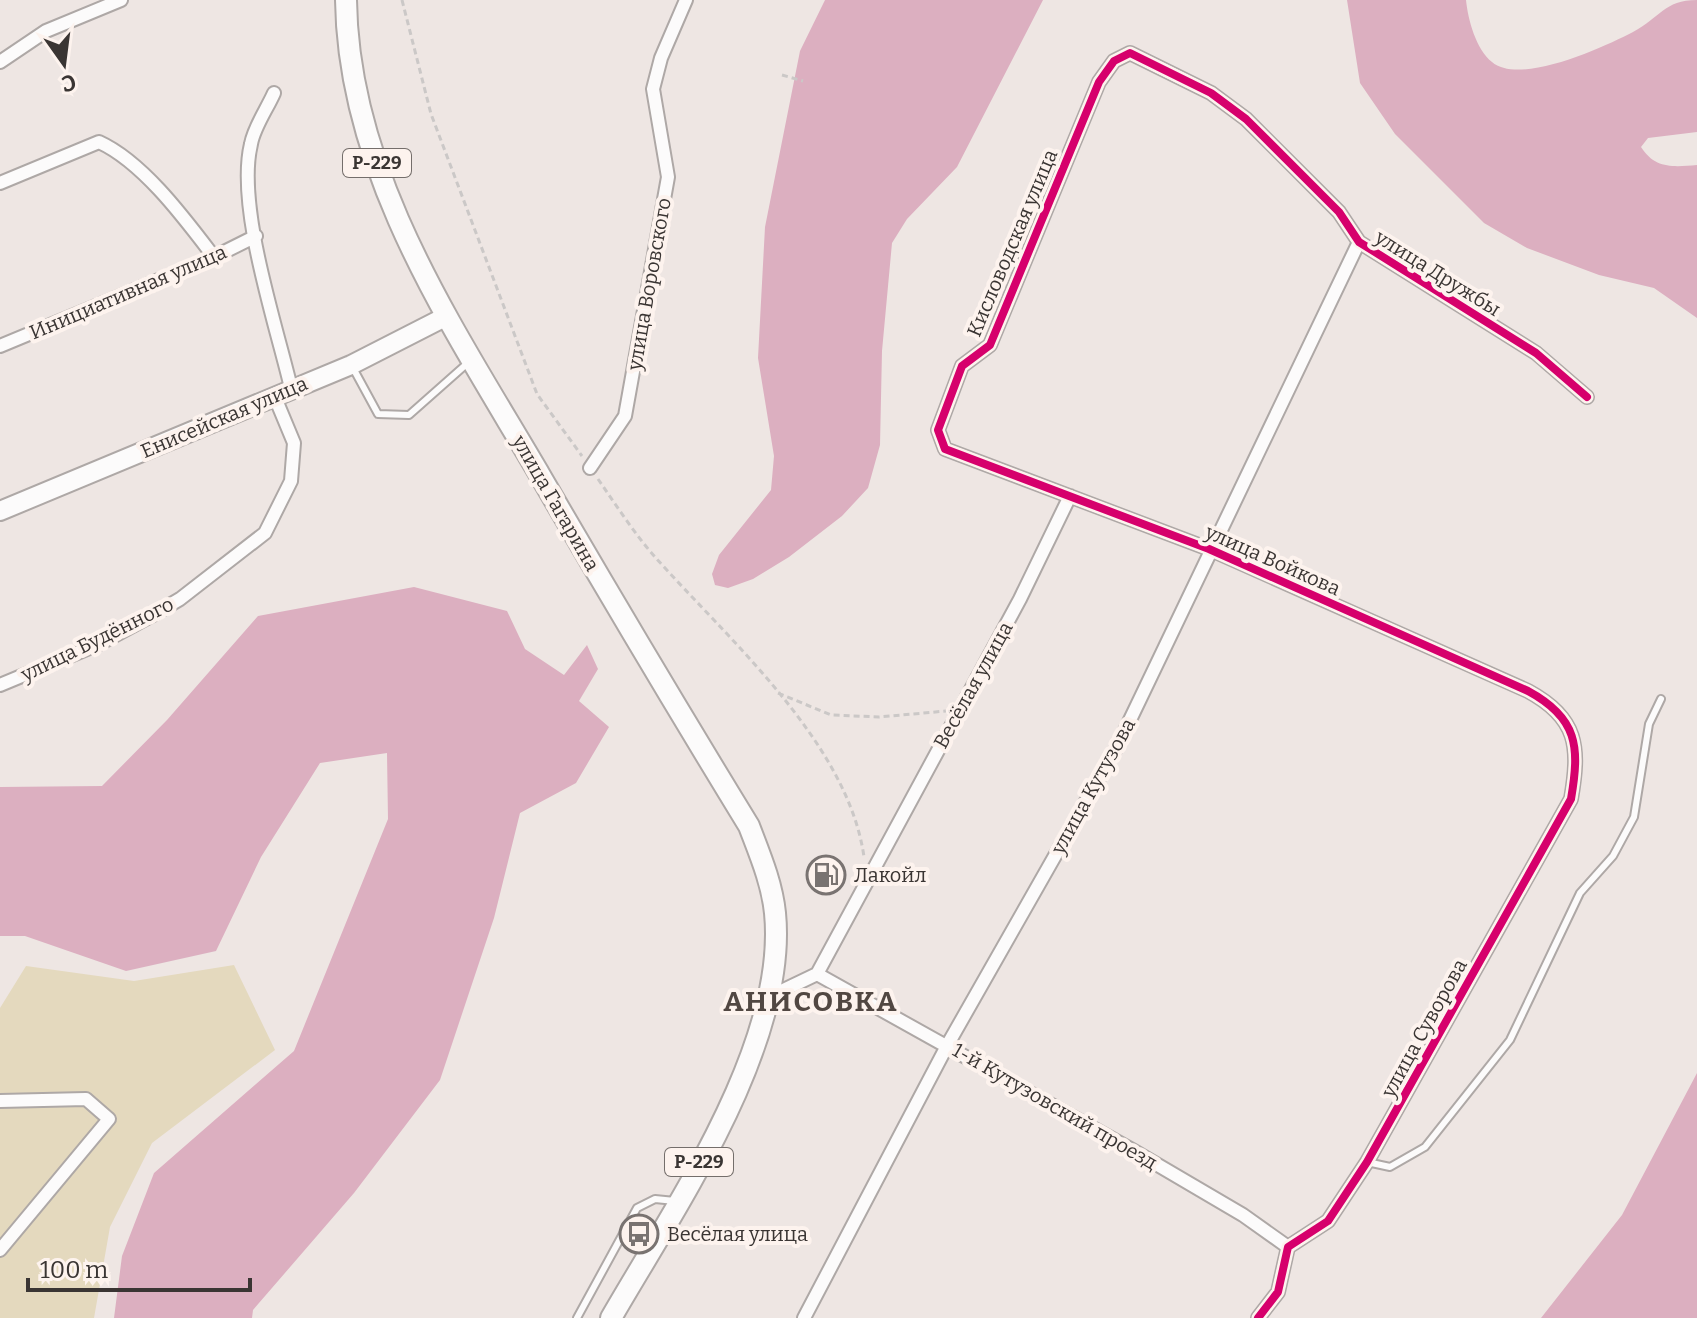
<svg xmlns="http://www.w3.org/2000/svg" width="1697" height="1318" viewBox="0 0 1697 1318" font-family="Bitter,serif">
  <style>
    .green { fill: #e4d9be }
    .water { fill: #dcafc0 }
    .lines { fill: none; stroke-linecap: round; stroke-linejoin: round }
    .lane-casing { stroke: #aea8a6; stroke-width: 10 }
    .street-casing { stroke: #aea8a6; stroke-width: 16 }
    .secondary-casing { stroke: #aea8a6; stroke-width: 22 }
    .primary-casing { stroke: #aea8a6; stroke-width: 24 }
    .path { stroke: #cbc8c7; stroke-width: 3; stroke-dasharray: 6 4; stroke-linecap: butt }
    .lane { stroke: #fcfbfb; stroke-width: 6 }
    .street { stroke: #fcfbfb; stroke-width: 12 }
    .secondary { stroke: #fcfbfb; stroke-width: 18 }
    .primary { stroke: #fcfbfb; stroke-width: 20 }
    .cycleway-casing { stroke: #fdf3ee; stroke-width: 13 }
    .cycleway { stroke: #d6006c; stroke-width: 8 }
    .labels { text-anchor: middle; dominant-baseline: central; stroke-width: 8; stroke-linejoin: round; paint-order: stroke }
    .shield { fill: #fdf3ee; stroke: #746e6b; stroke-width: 2 }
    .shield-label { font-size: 18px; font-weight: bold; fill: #3a3533 }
    .street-label { font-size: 20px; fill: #3a3533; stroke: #fdf3ee }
    .poi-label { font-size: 20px; fill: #3a3533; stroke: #fdf3ee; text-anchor: start }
    .district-label { font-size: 28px; font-weight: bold; letter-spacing: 2px; fill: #514742; stroke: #fdf3ee }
  </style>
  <rect width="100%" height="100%" fill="#eee6e3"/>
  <path class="green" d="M234 965 275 1050 152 1143 110 1227 94 1318H0V1008L26 966 134 981Z"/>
  <path class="water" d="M825 0H1043L957 167 907 219 892 243 882 351 880 445 868 488 842 516 789 557 753 579 728 588 715 585 712 574 719 555 771 490 774 456 758 358 765 227 800 51Z
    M1347 0H1466C1468 20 1476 49 1492 62 1520 86 1604 47 1633 32 1660 18 1664 0 1697 0V132L1648 138 1641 147C1655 169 1673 167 1697 165V318L1654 288 1599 275 1527 248 1484 223 1395 134 1360 83Z
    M414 587 507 611 525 649 564 675 587 645 598 669 579 701 609 727 576 783 520 813 494 918 440 1080 354 1193 253 1310 252 1318H114L122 1256 154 1173 294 1051 388 819 387 753 320 763 261 857 216 951 126 971 25 936H0V787L102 786 167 720 258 616Z
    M1697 1073V1318H1541L1622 1215Z"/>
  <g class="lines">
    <g class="lane-casing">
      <path id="lane" d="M353 368 378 414 409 415 470 361
        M1367 1162 1390 1167 1425 1147 1510 1040 1580 893 1613 856 1634 817 1649 724 1661 699
        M577 1318 637 1208 655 1199 675 1201"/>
    </g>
    <g class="street-casing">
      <path id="street" d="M0 62 46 31 121 0
        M274 93C267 109 254 127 251 144 236 206 276 324 291 388
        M0 183 99 142C143 162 185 219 214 257
        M0 346 214 257 256 236
        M590 468 625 416 668 177 653 89 661 58 686 0
        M0 685 101 643 151 616 180 599 265 533 291 481 294 443 274 395
        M817 974 1134 1151 1243 1215 1288 1247
        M769 997 817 974 1020 599 1070 496
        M0 1101 86 1099 109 1119 0 1250
        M804 1318 948 1044 1118 745 1359 242
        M1258 1318 1278 1292 1288 1247 1328 1221 1367 1162 1571 799C1580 747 1578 718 1528 691L1209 549 945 449 938 430 962 366 990 345 1099 82 1114 61 1130 53 1211 93 1246 119 1339 212 1359 242 1536 353 1587 397"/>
    </g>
    <g class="secondary-casing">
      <path id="secondary" d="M0 511 351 365 445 317"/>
    </g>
    <g class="primary-casing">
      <path id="primary" d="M346 0C348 176 455 330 541 477 609 594 678 710 749 826 760 855 772 883 775 913 788 1044 675 1207 611 1318"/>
    </g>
    <path class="path" d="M402 0 431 114 537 394 582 456
      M782 75 803 81
      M598 479C616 505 634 533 655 557 729 640 848 743 864 857
      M778 693 831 715 879 717 946 711"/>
    <use href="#lane" class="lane"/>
    <use href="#street" class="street"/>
    <use href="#secondary" class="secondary"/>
    <use href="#primary" class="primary"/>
    <g class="cycleway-casing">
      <path id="cycleway" d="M1258 1318 1278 1292 1288 1247 1328 1221 1367 1162 1571 799C1580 747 1578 718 1528 691L1209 549 945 449 938 430 962 366 990 345 1099 82 1114 61 1130 53 1211 93 1246 119 1339 212 1359 242 1536 353 1587 397"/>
    </g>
    <use href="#cycleway" class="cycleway"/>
  </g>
  <defs>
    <g id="fuel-ring" transform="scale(2)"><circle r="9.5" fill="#fdf3ee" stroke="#797371" stroke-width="1.5"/><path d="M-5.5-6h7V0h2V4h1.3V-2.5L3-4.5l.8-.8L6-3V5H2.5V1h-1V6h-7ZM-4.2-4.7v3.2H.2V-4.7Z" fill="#797371"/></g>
    <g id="bus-ring" transform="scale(2)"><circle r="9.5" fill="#fdf3ee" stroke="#797371" stroke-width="1.5"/><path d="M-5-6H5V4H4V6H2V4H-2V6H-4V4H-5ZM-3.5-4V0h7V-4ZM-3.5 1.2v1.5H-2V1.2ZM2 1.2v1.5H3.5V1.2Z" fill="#797371"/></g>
  </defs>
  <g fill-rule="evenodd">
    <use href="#fuel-ring" x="826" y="875"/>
    <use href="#bus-ring" x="639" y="1234"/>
  </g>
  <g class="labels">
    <g class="shield">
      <rect x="343" y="149" width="68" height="28" rx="6"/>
      <rect x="665" y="1148" width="68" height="28" rx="6"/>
    </g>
    <g class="shield-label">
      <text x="377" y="163">Р-229</text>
      <text x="699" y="1162">Р-229</text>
    </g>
    <g class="street-label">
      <text transform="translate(1012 243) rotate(-67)">Кисловодская улица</text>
      <text transform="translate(1438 273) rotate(32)">улица Дружбы</text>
      <text transform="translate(649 284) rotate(-80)">улица Воровского</text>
      <text transform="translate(128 292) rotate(-23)">Инициативная улица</text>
      <text transform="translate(224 417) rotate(-23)">Енисейская улица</text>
      <text transform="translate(556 503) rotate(60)">улица Гагарина</text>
      <text transform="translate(1273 560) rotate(24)">улица Войкова</text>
      <text transform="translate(97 639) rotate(-26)">улица Будённого</text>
      <text transform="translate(973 685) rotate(-61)">Весёлая улица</text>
      <text transform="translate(1093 786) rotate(-61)">улица Кутузова</text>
      <text transform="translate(1424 1028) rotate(-61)">улица Суворова</text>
      <text transform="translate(1055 1106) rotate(30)">1-й Кутузовский проезд</text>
    </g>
    <g class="poi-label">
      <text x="854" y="875">Лакойл</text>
      <text x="667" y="1234">Весёлая улица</text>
    </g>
    <g class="district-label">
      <text x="811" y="1001">АНИСОВКА</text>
    </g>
  </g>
  <g transform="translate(64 64) rotate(166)" stroke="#fdf3ee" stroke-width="6" paint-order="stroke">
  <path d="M0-6L14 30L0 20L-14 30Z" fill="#3a3533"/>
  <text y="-12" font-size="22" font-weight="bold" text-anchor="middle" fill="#3a3533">С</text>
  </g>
  <path d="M28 1278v12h222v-12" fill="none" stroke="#3a3533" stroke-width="4"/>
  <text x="40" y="1278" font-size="24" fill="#3a3533" stroke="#fdf3ee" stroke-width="6" paint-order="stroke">100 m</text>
</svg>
